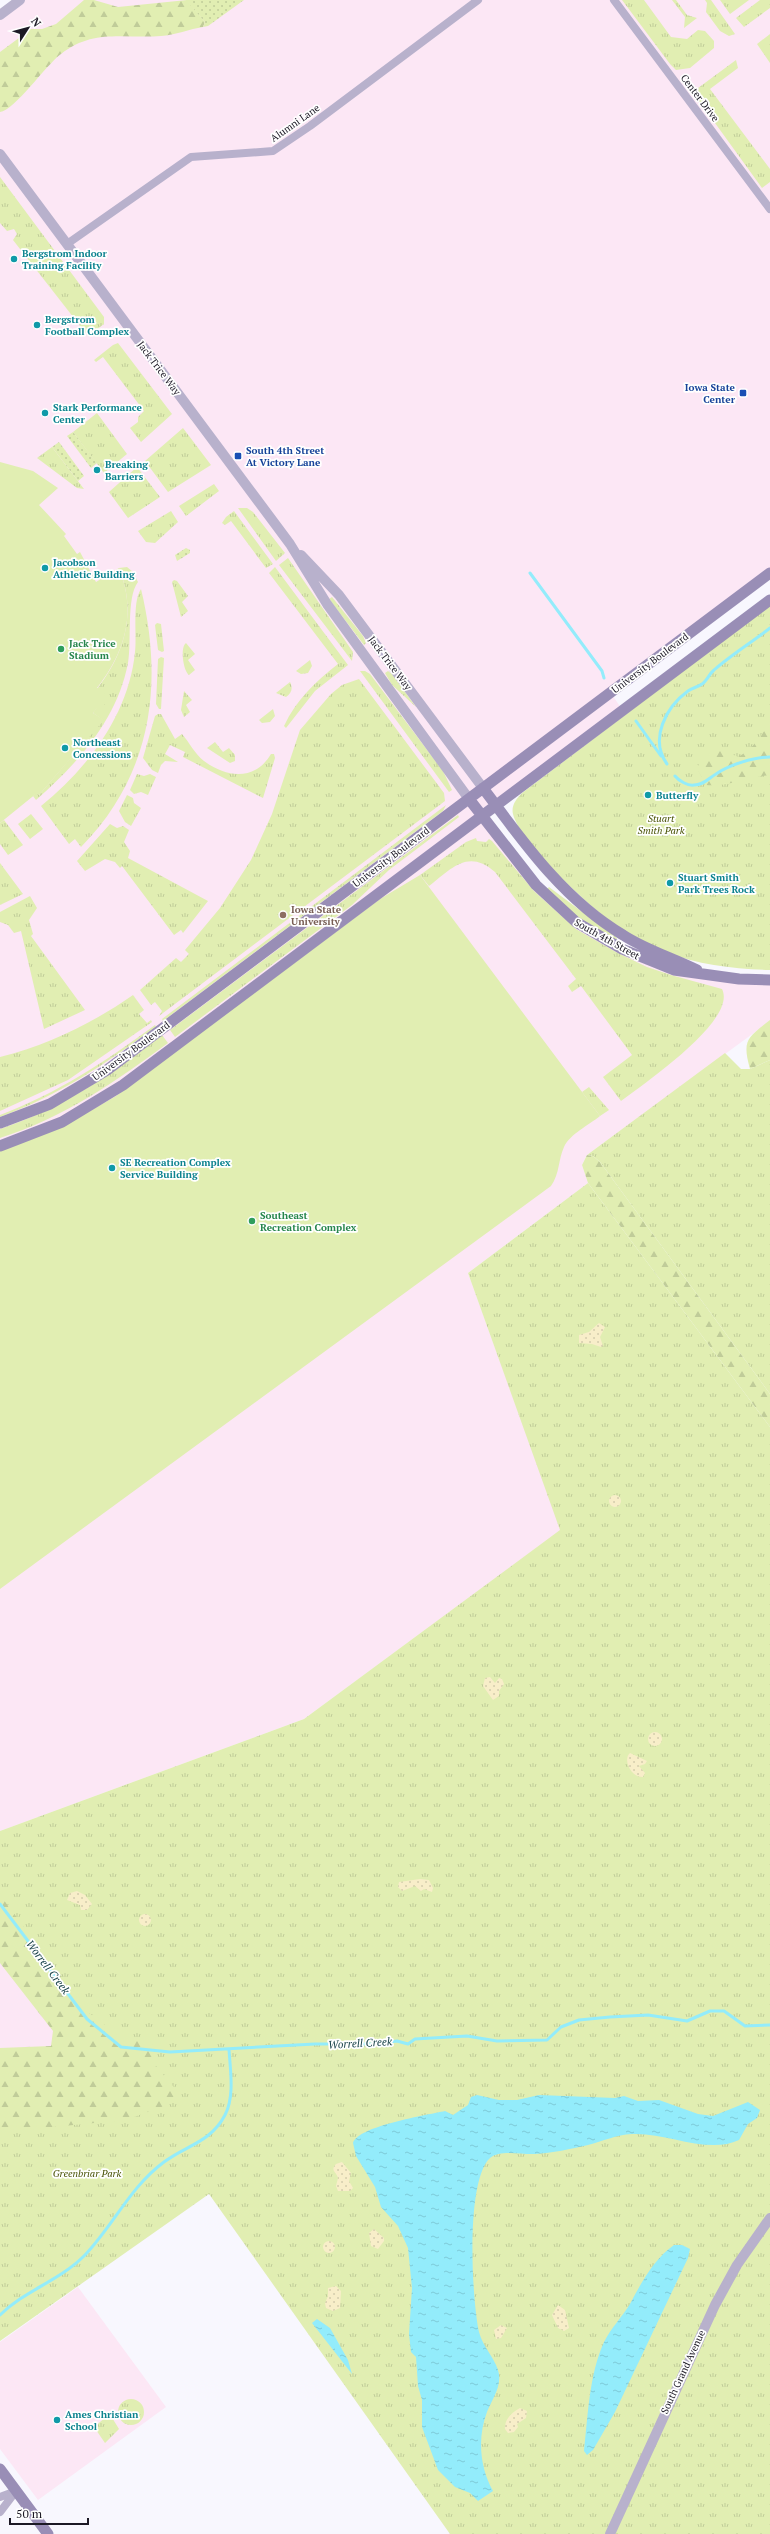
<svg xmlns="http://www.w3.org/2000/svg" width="770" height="2534" viewBox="0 0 770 2534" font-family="'PT Serif',serif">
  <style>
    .education { fill: #fce7f5 }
    .grass { fill: url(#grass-tufts) }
    .forest { fill: url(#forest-firs) }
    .sand { fill: url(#sand-dots) }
    .garden { fill: url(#garden-dots) }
    .pitch { fill: #e1eeb2 }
    .water { fill: url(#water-ripples) }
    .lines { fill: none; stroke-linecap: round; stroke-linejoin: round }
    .stream { stroke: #93ecfb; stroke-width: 3 }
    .minor { stroke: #b8b1cc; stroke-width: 8 }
    .tertiary { stroke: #b8b1cc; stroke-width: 10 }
    .secondary { stroke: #998eb6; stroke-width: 11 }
    .culture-dot { fill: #0f9aa8; stroke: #fff; stroke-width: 1.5 }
    .transit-dot { fill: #1a4fb4; stroke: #fff; stroke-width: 1.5 }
    .leisure-dot { fill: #2e9e5b; stroke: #fff; stroke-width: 1.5 }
    .education-dot { fill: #8d6e63; stroke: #fff; stroke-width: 1.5 }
    .labels { text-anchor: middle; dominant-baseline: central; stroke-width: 3.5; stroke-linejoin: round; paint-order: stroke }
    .street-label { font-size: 10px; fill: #1c1925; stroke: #fff }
    .culture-label { font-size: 10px; font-weight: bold; fill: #0d838f; stroke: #fff; text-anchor: start }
    .transit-label { font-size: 10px; font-weight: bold; fill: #164399; stroke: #fff; text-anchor: end }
    .leisure-label { font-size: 10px; font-weight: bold; fill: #27864d; stroke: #fff; text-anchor: start }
    .park-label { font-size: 10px; font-style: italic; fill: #495305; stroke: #fff }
    .education-label { font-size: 10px; font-weight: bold; fill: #785e54; stroke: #fff; text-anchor: start }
    .water-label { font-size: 11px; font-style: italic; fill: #174147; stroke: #fff }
  </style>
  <defs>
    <pattern id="grass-tufts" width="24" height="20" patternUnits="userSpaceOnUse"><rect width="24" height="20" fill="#e1eeb2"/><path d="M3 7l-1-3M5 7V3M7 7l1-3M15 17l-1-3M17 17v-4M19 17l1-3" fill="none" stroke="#c0cc99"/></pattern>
    <pattern id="forest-firs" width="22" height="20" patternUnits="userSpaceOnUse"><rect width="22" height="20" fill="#e1eeb2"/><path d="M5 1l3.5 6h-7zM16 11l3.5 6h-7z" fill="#c0cc99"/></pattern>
    <pattern id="sand-dots" width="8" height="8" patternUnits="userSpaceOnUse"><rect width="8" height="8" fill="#f8eec9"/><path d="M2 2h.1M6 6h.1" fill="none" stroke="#d4ccac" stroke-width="1.8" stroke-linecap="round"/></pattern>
    <pattern id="garden-dots" width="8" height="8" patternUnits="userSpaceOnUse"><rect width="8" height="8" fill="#e1eeb2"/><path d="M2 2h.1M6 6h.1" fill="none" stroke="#c0cc99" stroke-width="1.8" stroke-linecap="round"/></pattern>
    <pattern id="water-ripples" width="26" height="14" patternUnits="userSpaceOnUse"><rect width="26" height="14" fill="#93ecfb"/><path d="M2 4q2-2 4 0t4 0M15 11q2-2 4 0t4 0" fill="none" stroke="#7ecad7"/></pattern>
  </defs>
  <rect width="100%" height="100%" fill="#f8f7fe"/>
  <path class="education" d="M20 0H770V573L611 693 625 714 483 817 557 907 668 969 770 984V1021L587 1155 582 1165 588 1183 468 1273 561 1530 304 1719 0 1831V15Z
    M0 1913 96 2038 0 2084Z
    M78 2287 166 2407 38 2500 0 2449V2342Z"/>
  <path class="grass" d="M622 0H644L671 37 687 39 698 30 705 31 714 41V48L690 68 676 70 670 64Z
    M672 0H676L687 15 697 18 684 28 685 17Z
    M705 0H711L735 34 729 36 720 31 706 12 707 3Z
    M720 0H749L730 14Z
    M760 0H770V8L744 27 736 18Z
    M770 34V63L757 44Z
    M736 60 738 68 710 89 770 169V182L762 188 694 94V91Z
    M0 177 104 317V324L88 336 13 240 17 234 14 229 7 231 0 223Z
    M118 343 172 414 141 442 130 428 138 422V417L144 411 103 357 96 362 94 360 113 345Z
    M97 413 127 454 104 473 73 432Z
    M183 428 211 465 168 492 145 461Z
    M52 447 84 489 77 488 37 458Z
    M137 467 160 497 128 518 109 492Z
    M214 484 219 491 186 516 179 506Z
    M238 508H247L253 512 285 553 276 561Z
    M171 511 178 522 155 543 146 542 138 531Z
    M234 511 273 564 266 568 231 521 225 525 222 523 226 517Z
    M288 558 353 652 352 661 279 565Z
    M127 567 133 572 138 582C126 597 132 642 128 663 117 720 78 763 36 800L33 796 37 792 39 795 103 720 93 713 97 707 104 708 97 689C125 653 137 612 119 568Z
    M275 567 348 665 315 691 286 728 284 726C296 700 316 681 338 664L269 573Z
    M174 580 177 581 188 596 182 602 188 611 181 617 172 582Z
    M141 589C164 684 152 775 81 847L75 839 69 844 41 806C88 768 129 714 135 652 137 635 132 602 141 589Z
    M332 597 363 636 366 643 364 645 329 599Z
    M770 605V970C735 969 698 965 666 952 652 946 637 939 625 932 598 915 520 844 513 814 511 806 516 799 522 793Z
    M157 623 161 624 164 651 162 652 158 650 155 625Z
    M186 643 195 654 188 660 195 670 189 675C183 671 180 647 186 643Z
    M161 657 164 658 161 709H159L156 704 158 659Z
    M310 660 312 666 308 673 301 674 296 671Z
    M360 671H365L370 674 443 771 452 790 449 792Z
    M388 671 392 674 416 707 392 685 385 673Z
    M359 679 444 793 445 801 159 1016 162 1011 155 1002 151 1005 140 990 176 958 181 962 189 954 185 950 220 908 251 860 272 814 300 730 331 694 342 685Z
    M290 682C293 688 292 693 286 697L276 693Z
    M184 691 192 700 186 705 190 712 184 717 181 710Z
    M273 709 275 716 270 722 262 723 259 720Z
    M158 714H161L175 739 182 734C189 742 195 754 204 761 227 778 255 781 271 754H274L275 758 263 798 183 757 185 752 170 745 165 754 178 762 165 761 161 765 158 773 152 770 143 758 155 716Z
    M215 742 223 752 229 748 235 755V761L230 763 207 748Z
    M137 774 144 776 150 774 156 777 148 795 141 792 134 794 130 790Z
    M127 795 133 798 134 803 141 808 131 826 125 822 119 811Z
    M446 805 443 811 163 1021 162 1019Z
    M31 814 43 829 30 839 18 824Z
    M458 815 459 817 389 870 352 905 175 1037 170 1030Z
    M4 820 23 845 8 855 0 844V823Z
    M110 824 117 828 123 826 129 830 124 842 130 851 128 858 208 901 183 933 181 930 174 935 122 866 120 868 115 862 105 859 85 871 77 861Z
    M476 838 477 841 486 842 489 839 492 841 534 891 576 929 616 952 647 967 671 975 722 989C738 1020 642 1085 621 1101L603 1077 632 1055 581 986 572 992 568 986 576 979 495 872C468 848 451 869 429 886L420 875 466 842Z
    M0 863 23 894 0 905Z
    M549 887 617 938 616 941 576 916 547 889Z
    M30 896 37 908 29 920 33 934 31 936 85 1010 44 1029 21 931 14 933 8 925 0 922V912Z
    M133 995 144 1010 139 1014 147 1023 151 1020 152 1022 68 1080 0 1111V1057C48 1045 93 1023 133 995Z
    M155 1025 156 1027C105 1064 60 1095 0 1117V1115C58 1093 106 1061 155 1025Z
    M162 1035 168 1043C115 1082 63 1118 0 1138V1129C61 1109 112 1074 162 1035Z
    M725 1053 741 1069H750L770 1060V1394L600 1162 593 1156 587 1155Z
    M589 1087 609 1110 600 1116 582 1092Z
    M588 1183 770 1427V2534H450L209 2194 0 2341V2084L125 2077 0 1913V1831L304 1719 560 1530 468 1273Z
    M118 2412a13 13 0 1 1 26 0a13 13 0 1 1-26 0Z
    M111 2416 119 2429 105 2443 94 2427 106 2417Z"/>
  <path class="forest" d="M84 0H94L118 7 187 0 205 22 203 27C190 29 175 35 161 36 126 39 93 28 61 54 45 66 15 110 0 112V52L31 29H42L56 24Z
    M770 723V775C749 777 727 787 706 785L697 768 701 760 713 750 726 751 738 757C754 749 759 737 770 723Z
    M770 1020V1060L750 1069C742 1040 747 1038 770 1020Z
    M587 1155 593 1156 600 1162 770 1394V1427L588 1183 582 1165Z
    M0 1895 89 2013 121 2037 152 2038 156 2066 177 2091 172 2103 126 2120 0 2132V2048L51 2046 53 2031 0 1963Z"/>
  <path class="sand" d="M599 1323 605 1327 600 1337 603 1346 601 1347 592 1344 579 1343V1335L589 1332Z
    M609 1501a6 6 0 1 1 12 0a6 6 0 1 1-12 0Z
    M490 1677 495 1683 499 1678 502 1679 504 1684 499 1691V1696L493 1700 483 1686 485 1678Z
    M648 1739a7 7 0 1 1 14 0a7 7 0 1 1-14 0Z
    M630 1753 647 1761 645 1764 639 1766 645 1773 643 1777C632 1778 622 1760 630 1753Z
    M420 1879 429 1880 433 1888 432 1892 424 1889 421 1891 415 1886 402 1891 398 1887 399 1882Z
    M77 1891 85 1895 92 1904 87 1910H81L80 1905 67 1900 70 1893Z
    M139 1920a6 6 0 1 1 12 0a6 6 0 1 1-12 0Z
    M342 2162 351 2173 349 2181 353 2188 350 2191H338L336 2186 338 2178C336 2171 330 2171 336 2164Z
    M374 2229 384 2238V2241L378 2249 371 2246 369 2233Z
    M323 2247a6 6 0 1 1 12 0a6 6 0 1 1-12 0Z
    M336 2286 341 2291 340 2308 333 2311 326 2308 325 2303 328 2296V2288Z
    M558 2305 565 2310 569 2328 564 2331 558 2328 552 2315Z
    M501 2325 507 2328 501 2338 496 2339 494 2330Z
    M520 2408 527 2411 526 2418 517 2424 518 2427 514 2432 508 2433 505 2429C504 2420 512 2412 520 2408Z"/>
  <path class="garden" d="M186 0H244L208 26 203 27 205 22Z
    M73 432 97 463 91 468 67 436Z
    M59 442 84 476 78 481 52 447Z
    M186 548 190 550V553L177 561 175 555Z"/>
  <path class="pitch" d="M0 462 33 471 58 488 39 505 66 534 64 536 77 554 80 552 96 582 119 568C137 613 125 652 97 688L105 690 104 708H97L93 713 104 720 39 795 37 793 0 823Z
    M420 875 600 1116C589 1125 570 1134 564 1147 558 1160 560 1173 551 1186L0 1589V1151L69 1123 116 1096 380 899Z"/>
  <path class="water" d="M477 2095 499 2100H517L539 2095 615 2098 624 2096 638 2101 659 2100 698 2114 713 2116 748 2102 760 2110 757 2118 748 2124 739 2140C708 2155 666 2132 632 2134 616 2135 603 2141 588 2145 571 2149 552 2153 535 2154 523 2155 500 2149 490 2158 465 2181 472 2301 479 2332 483 2347 494 2357 498 2370 503 2385 492 2399 487 2412 477 2438 480 2468 493 2491L478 2501 470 2493 455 2487 438 2470 422 2427V2400L418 2386 416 2357 411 2352 409 2334 412 2288 408 2248 398 2226 381 2207 375 2187 356 2156 353 2143C358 2126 427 2115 445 2111L453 2115 468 2105 471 2097Z
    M674 2245H682L690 2249 688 2258 615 2412 593 2450 587 2455 584 2451C588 2416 589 2375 604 2342 611 2328 622 2317 630 2304 641 2283 654 2259 674 2245Z
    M317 2319 330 2328 348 2360 352 2374 312 2323Z"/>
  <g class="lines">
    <path class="stream" d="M530 573 602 671 604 678
      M636 721 661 756
      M667 764C649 739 666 707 688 691 692 688 698 687 702 684 707 681 709 674 714 670 731 655 752 642 770 628
      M675 776C679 781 688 786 694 785 704 785 709 778 716 774 729 765 754 757 770 757
      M0 1904 87 2019 121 2047 170 2052 315 2044H375L397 2041 408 2044 415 2039 467 2036 497 2041 547 2040 561 2027 579 2020 610 2017 648 2015 687 2021 710 2011H724L745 2026 770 2025
      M0 2315C24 2291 59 2281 84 2256 113 2226 130 2187 164 2162 187 2145 211 2142 225 2115 235 2096 230 2069 229 2049"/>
    <path class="minor" d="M614 0 770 209
      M67 244 191 157 273 151 310 126 478 0
      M0 2497 16 2491
      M0 2512 16 2491"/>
    <path class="tertiary" d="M0 15 20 0
      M0 154 290 544 327 604 469 799
      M301 555 339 595 483 788
      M610 2534 715 2305 737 2265 770 2218"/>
    <path class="secondary" d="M483 788C523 842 564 900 623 935 646 950 673 958 697 970
      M469 799 536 885 576 922 622 949 674 970 739 979 770 980
      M0 1123 50 1104 107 1070 770 573
      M0 1146 62 1122 123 1085 770 600
      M0 2469 48 2534"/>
  </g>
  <g class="culture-dot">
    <circle cx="14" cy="259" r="4"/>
    <circle cx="37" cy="325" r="4"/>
    <circle cx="45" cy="413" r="4"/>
    <circle cx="97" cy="470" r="4"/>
    <circle cx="45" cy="568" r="4"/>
    <circle cx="65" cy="748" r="4"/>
    <circle cx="648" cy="795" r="4"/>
    <circle cx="670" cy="883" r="4"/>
    <circle cx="112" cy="1168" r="4"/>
    <circle cx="57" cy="2420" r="4"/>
  </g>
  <g class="transit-dot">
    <rect x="739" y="389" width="8" height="8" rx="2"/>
    <rect x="234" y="452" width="8" height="8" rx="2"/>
  </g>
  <g class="leisure-dot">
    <circle cx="61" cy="649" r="4"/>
    <circle cx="252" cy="1221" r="4"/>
  </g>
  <circle class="education-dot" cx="283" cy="915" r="4"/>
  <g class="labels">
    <g class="street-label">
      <text transform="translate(700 98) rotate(53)">Center Drive</text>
      <text transform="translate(295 123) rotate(-35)">Alumni Lane</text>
      <text transform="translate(159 368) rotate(53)">Jack Trice Way</text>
      <text transform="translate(390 663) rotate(53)">Jack Trice Way</text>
      <text transform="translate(650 663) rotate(-37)">University Boulevard</text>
      <text transform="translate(391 857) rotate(-37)">University Boulevard</text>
      <text transform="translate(607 939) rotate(29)">South 4th Street</text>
      <text transform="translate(131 1051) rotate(-36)">University Boulevard</text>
      <text transform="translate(683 2372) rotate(-65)">South Grand Avenue</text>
    </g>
    <g class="culture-label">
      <text x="22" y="253">Bergstrom Indoor<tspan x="22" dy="12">Training Facility</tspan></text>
      <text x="45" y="319">Bergstrom<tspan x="45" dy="12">Football Complex</tspan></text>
      <text x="53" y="407">Stark Performance<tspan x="53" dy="12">Center</tspan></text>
      <text x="105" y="464">Breaking<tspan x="105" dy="12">Barriers</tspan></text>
      <text x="53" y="562">Jacobson<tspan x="53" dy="12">Athletic Building</tspan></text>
      <text x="73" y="742">Northeast<tspan x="73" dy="12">Concessions</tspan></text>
      <text x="656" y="795">Butterfly</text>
      <text x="678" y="877">Stuart Smith<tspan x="678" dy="12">Park Trees Rock</tspan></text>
      <text x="120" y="1162">SE Recreation Complex<tspan x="120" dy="12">Service Building</tspan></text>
      <text x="65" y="2414">Ames Christian<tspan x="65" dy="12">School</tspan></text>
    </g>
    <g class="transit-label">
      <text x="735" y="387">Iowa State<tspan x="735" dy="12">Center</tspan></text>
      <text x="246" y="450" text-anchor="start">South 4th Street<tspan x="246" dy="12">At Victory Lane</tspan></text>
    </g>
    <g class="leisure-label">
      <text x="69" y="643">Jack Trice<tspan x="69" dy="12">Stadium</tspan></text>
      <text x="260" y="1215">Southeast<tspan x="260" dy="12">Recreation Complex</tspan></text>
    </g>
    <g class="park-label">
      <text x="661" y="818">Stuart<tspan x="661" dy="12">Smith Park</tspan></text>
      <text x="87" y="2173">Greenbriar Park</text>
    </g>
    <g class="education-label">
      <text x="291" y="909">Iowa State<tspan x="291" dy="12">University</tspan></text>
    </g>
    <g class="water-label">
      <text transform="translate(48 1967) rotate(53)">Worrell Creek</text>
      <text transform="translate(360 2043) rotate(-3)">Worrell Creek</text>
    </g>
  </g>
  <g transform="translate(28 28) rotate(54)" stroke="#ffffff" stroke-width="3" paint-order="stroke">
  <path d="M0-3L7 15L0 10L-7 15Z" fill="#1c1925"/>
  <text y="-6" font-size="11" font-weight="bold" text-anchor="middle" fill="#1c1925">N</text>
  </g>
  <path d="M10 2518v6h78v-6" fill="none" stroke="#1c1925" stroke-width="2"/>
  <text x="16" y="2518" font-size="12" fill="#1c1925" stroke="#ffffff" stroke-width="3" paint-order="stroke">50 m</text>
</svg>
